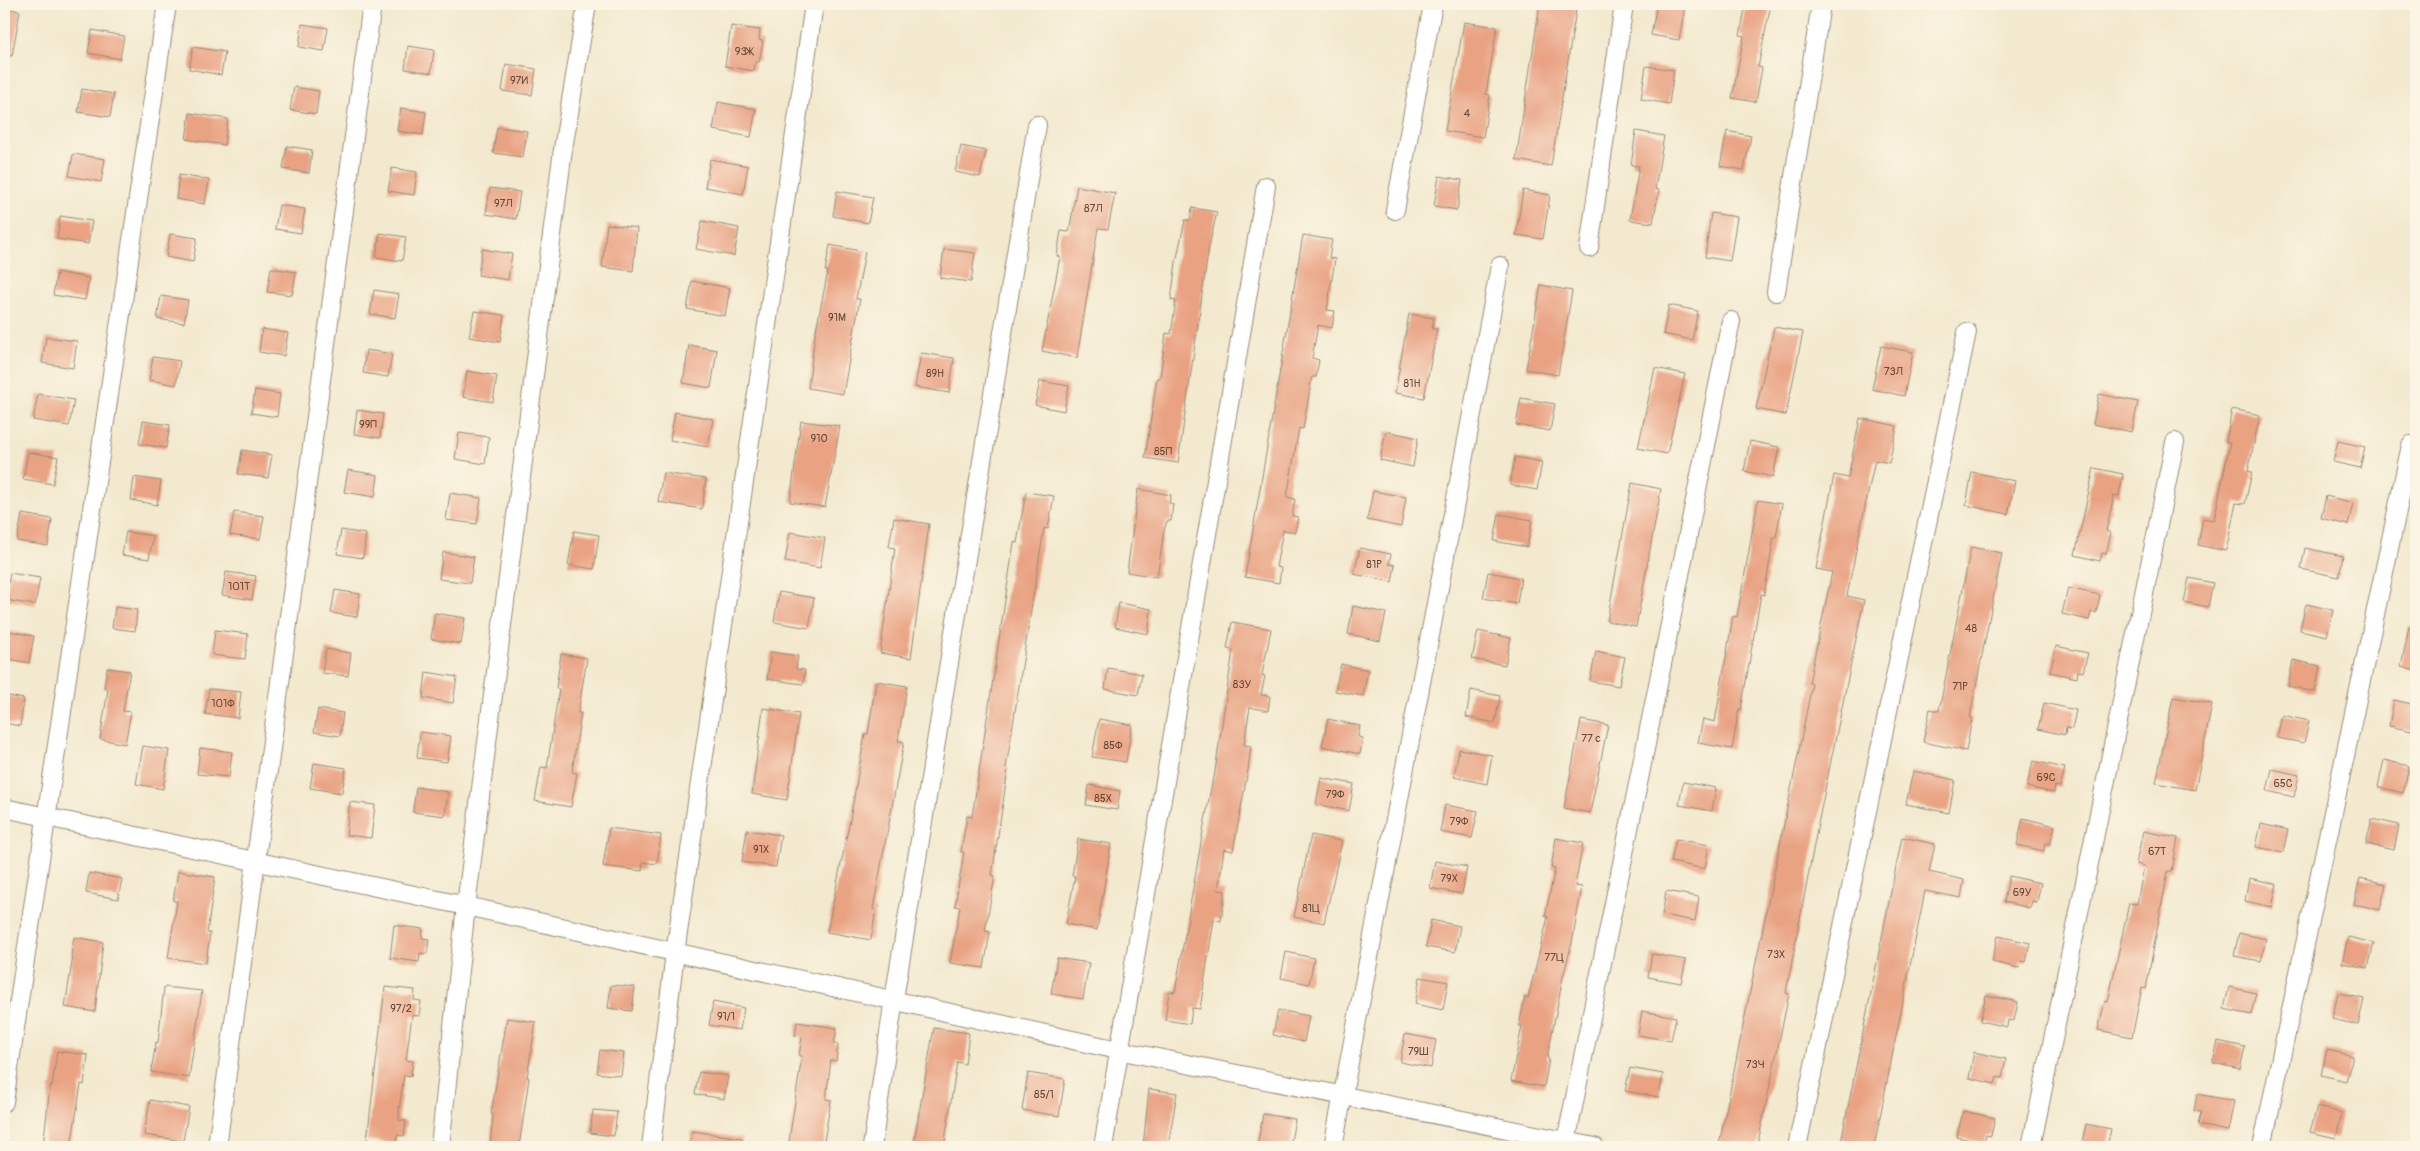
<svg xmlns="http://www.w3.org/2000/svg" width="2420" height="1151" viewBox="0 0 2420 1151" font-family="Pangolin,sans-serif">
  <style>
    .building { fill: #e9a383 }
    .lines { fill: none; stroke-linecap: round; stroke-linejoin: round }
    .street-casing { stroke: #968a76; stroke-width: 20 }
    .street { stroke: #fff; stroke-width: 18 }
    .labels { text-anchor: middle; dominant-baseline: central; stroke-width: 4; stroke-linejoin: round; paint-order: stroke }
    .number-label { font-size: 11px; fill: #664837 }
  </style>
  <rect width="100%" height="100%" fill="#fcf5e5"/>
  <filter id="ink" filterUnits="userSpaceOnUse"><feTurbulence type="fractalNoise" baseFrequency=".02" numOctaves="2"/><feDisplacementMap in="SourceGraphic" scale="10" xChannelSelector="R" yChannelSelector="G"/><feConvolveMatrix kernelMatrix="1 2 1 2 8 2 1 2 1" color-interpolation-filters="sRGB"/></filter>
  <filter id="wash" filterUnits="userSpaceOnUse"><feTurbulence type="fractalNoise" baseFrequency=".0096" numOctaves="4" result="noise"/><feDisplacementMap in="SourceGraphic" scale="20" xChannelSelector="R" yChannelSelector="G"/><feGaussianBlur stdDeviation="1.12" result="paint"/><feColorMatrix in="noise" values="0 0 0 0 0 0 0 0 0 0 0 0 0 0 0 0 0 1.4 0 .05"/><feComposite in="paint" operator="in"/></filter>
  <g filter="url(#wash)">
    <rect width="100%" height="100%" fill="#f2e9ce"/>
    <g id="blocks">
      <path class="building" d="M1540 4H1577L1551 166 1516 160Z
        M1657 4 1685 6 1679 40 1651 35Z
        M1746 4H1771L1758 67 1762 68 1756 102 1732 98 1744 36 1740 35Z
        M4 8 20 11 12 56 4 55Z
        M1464 22 1497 27 1486 94 1490 95 1483 137 1445 131Z
        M302 24 328 28 324 51 299 47Z
        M731 26 760 30 759 40 763 41 759 62H755L754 71 725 66Z
        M92 30 124 36 120 59 88 53Z
        M408 46 434 50 431 73 405 69Z
        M193 47 225 52 221 75 189 69Z
        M506 64 536 69 532 95 502 91Z
        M1646 66 1674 70 1669 104 1641 99Z
        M294 87 319 91 316 114 290 110Z
        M82 89 114 94 110 117 78 112Z
        M718 102 756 109 751 137 713 130Z
        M401 108 426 112 423 135 397 131Z
        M190 113 228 119 224 145 186 139Z
        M497 127 527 131 523 157 493 153Z
        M1636 131 1664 136 1655 189 1659 190 1653 223 1630 220 1639 166 1631 165Z
        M1727 131 1751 136 1744 170 1720 166Z
        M287 146 312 150 309 173 283 169Z
        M961 146 986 151 980 177 955 172Z
        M73 154 105 159 101 182 69 176Z
        M710 159 748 166 743 194 705 187Z
        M392 168 417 172 414 195 388 191Z
        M179 175 209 180 205 204 176 199Z
        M1439 176 1462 180 1457 210 1434 206Z
        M1077 186 1115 193 1108 229 1098 228 1077 358 1042 351 1060 257 1057 256 1061 231 1069 232Z
        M490 188 520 192 516 219 486 214Z
        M1523 190 1550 195 1543 239 1516 235Z
        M837 191 873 197 868 223 833 216Z
        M279 205 305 209 301 233 275 229Z
        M1192 208 1217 212 1209 246 1178 463 1145 458 1157 378H1160L1166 333 1171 334 1176 301 1171 300 1176 262 1185 220H1190Z
        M1711 213 1737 217 1730 261 1705 257Z
        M60 216 92 221 88 244 57 239Z
        M702 221 739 228 734 256 696 249Z
        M607 224 637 228 633 271 602 267Z
        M380 233 406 237 402 261 376 257Z
        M170 234 197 238 193 262 166 257Z
        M1303 235 1332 240 1329 258 1335 259 1327 310 1335 311 1332 328 1318 325 1312 358 1319 360 1316 377H1312L1303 429 1299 428 1287 497 1295 499 1292 516 1298 517 1295 532 1283 530 1276 567 1281 568 1279 583 1245 577Z
        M830 245 865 252 856 299H860L843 394 808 388 815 335 828 271H825Z
        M482 249 512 254 508 280 478 275Z
        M944 249 975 253 971 282 940 278Z
        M271 268 296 272 292 295 267 292Z
        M57 272 89 278 85 300 53 295Z
        M692 281 730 288 725 316 687 309Z
        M1541 285 1572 291 1558 375 1526 369Z
        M374 290 399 294 395 318 370 314Z
        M161 296 188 300 184 323 157 319Z
        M1669 305 1698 311 1692 340 1663 334Z
        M474 311 504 315 500 342 469 337Z
        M1409 314 1434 318 1432 329H1437L1424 398 1395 393Z
        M1774 327 1803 332 1786 415 1756 409Z
        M262 329 288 333 284 356 259 352Z
        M46 337 77 341 73 368 42 363Z
        M689 345 717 350 711 388 683 383Z
        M1881 346 1913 352 1904 396 1872 389Z
        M366 350 392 354 388 377 363 373Z
        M921 353 954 358 949 393 915 387Z
        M153 357 180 361 176 385 149 380Z
        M1655 368 1685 374 1667 454 1638 448Z
        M467 371 497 376 493 402 463 397Z
        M1040 381 1069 386 1064 411 1035 405Z
        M255 390 280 394 277 417 251 413Z
        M38 394 74 400 69 426 33 420Z
        M2099 394 2138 402 2132 432 2093 424Z
        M1521 398 1555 404 1550 431 1516 425Z
        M2232 409 2260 415 2248 471 2252 472 2245 504 2236 503 2226 551 2198 545 2203 518 2214 520 2230 443 2226 442Z
        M357 410 383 414 380 438 354 434Z
        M675 412 713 419 708 447 670 440Z
        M1860 418 1897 426 1889 463 1875 460 1858 540 1847 596 1864 600 1818 824 1786 993 1789 994 1757 1147H1730L1719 1145 1801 740 1812 684 1809 683 1832 572 1816 569 1834 475 1848 478Z
        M143 421 170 425 166 448 139 444Z
        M801 421 840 426 825 507 790 502Z
        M1386 431 1418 438 1413 467 1380 460Z
        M459 433 489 437 485 464 455 459Z
        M1750 441 1779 447 1773 477 1744 471Z
        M2338 441 2365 447 2360 468 2333 462Z
        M242 450 272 455 268 478 238 474Z
        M28 452 58 457 53 484 23 479Z
        M1515 457 1542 462 1537 490 1510 485Z
        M2094 468 2123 474 2119 496 2114 495 2106 531 2111 533 2106 554 2102 553 2100 561 2075 555Z
        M348 470 378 475 375 497 344 492Z
        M1972 472 2015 481 2008 514 1966 505Z
        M663 473 706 479 702 509 658 502Z
        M134 477 161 481 157 505 131 500Z
        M1632 483 1661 489 1636 627 1607 621Z
        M1138 489 1171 495 1169 503 1173 504 1171 521H1167L1164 531 1157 577 1127 572Z
        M1373 491 1406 497 1401 527 1367 520Z
        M1026 492 1054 496 1048 529 1044 528 1006 768 1008 769 992 875 995 876 985 931 990 932 984 968 950 963 960 907 955 906 964 852H961L967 816 972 817 1014 542 1017 543Z
        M450 493 481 498 477 524 446 520Z
        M2326 496 2353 503 2348 525 2321 518Z
        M1758 500 1782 504 1776 537H1774L1764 595 1761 594 1741 710 1739 709 1732 749 1698 743 1703 719 1715 722 1733 616 1737 617Z
        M234 512 264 516 260 539 230 535Z
        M22 514 52 519 48 546 17 541Z
        M1499 514 1532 520 1527 547 1494 541Z
        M894 518 929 524 911 658 880 653 895 548 889 547Z
        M341 530 366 534 363 558 337 554Z
        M574 531 599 535 594 569 568 565Z
        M126 532 153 536 149 559 122 555Z
        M790 532 825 538 820 568 785 562Z
        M1971 547 2002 553 1970 717 1972 718 1966 751 1923 742 1930 709 1939 711Z
        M1360 548 1391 554 1389 564 1395 565 1392 582 1354 574Z
        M2305 548 2343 556 2339 577 2301 569Z
        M443 552 474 557 470 583 439 579Z
        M226 572 256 576 252 600 222 595Z
        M1488 572 1521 578 1517 604 1483 598Z
        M10 573 40 578 35 605 5 600Z
        M2189 578 2213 583 2208 607 2184 602Z
        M2068 588 2100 595 2096 613 2091 612 2089 620 2062 614Z
        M335 590 360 594 357 617 331 613Z
        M779 592 814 598 809 628 774 622Z
        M1119 603 1151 609 1148 634 1115 627Z
        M2306 604 2333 610 2327 636 2300 630Z
        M1353 606 1386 613 1380 641 1348 634Z
        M115 607 137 610 135 631 112 628Z
        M435 613 465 618 461 644 431 639Z
        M1232 622 1271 629 1262 675 1265 676 1261 695 1270 696 1268 711 1250 707 1244 745 1251 746 1248 770 1233 851 1224 849 1218 890 1225 891 1221 921 1214 919 1200 1009 1192 1008 1190 1024 1165 1020 1169 991 1175 992 1203 831 1213 778H1214L1233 650 1227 649Z
        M2409 626H2416V671L2401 667Z
        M4 630 34 636 29 663 4 658Z
        M215 630 248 634 245 659 212 655Z
        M1478 631 1511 638 1505 665 1472 659Z
        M2056 646 2088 653 2083 672 2078 671 2077 678 2050 672Z
        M326 649 351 653 348 676 322 673Z
        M1596 651 1625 657 1619 686 1590 681Z
        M771 652 798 656 796 669 805 670 803 684 767 679Z
        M561 654 587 658 578 713H581L572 772 577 773 571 807 535 801 541 767 547 768 559 689 556 688Z
        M2293 660 2320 666 2315 692 2288 686Z
        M1341 664 1368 670 1363 696 1335 691Z
        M107 668 130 671 123 711 131 712 125 744 100 739 108 689 104 688Z
        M1108 668 1142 674 1138 695 1105 689Z
        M426 672 457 677 453 703 423 698Z
        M876 681 907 686 898 741 904 742 873 909 876 910 871 940 827 932 850 820 865 734H868Z
        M209 689 241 692 238 718 205 714Z
        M1471 690 1500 696 1495 723 1466 717Z
        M4 695 24 699 20 726 4 723Z
        M2173 697 2212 704 2195 790 2156 783Z
        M2394 700 2416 705V732L2389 726Z
        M2044 703 2076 710 2072 729 2066 728 2065 735 2038 729Z
        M763 708 799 714 787 800 752 794Z
        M318 709 343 713 340 736 314 732Z
        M2282 715 2309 721 2304 743 2277 738Z
        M1099 719 1132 725 1126 762 1092 757Z
        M1328 719 1360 726 1358 737 1363 738 1360 754 1322 746Z
        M1581 720 1608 725 1590 813 1564 808Z
        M420 732 451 736 447 762 417 758Z
        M143 746 169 750 163 789 136 784Z
        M200 748 232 752 229 777 197 774Z
        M1459 749 1492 755 1487 784 1454 777Z
        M2384 760 2409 766 2403 793 2378 787Z
        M2033 761 2065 768 2060 787 2055 786 2054 793 2027 787Z
        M314 763 346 768 342 793 310 788Z
        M2272 769 2299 775 2294 797 2267 791Z
        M1913 771 1955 780 1949 813 1906 804Z
        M1321 778 1354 784 1349 811 1316 804Z
        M1683 782 1716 788 1712 811 1679 805Z
        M1089 785 1120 791 1117 810 1086 805Z
        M416 787 448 792 445 816 413 812Z
        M350 802 375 805 371 838 346 835Z
        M1445 805 1478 811 1472 838 1440 832Z
        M2023 818 2055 826 2050 844 2045 843 2044 851 2017 845Z
        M2372 819 2399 825 2394 850 2366 844Z
        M2261 824 2288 830 2283 852 2256 847Z
        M609 828 661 835 657 864 643 862 642 871 603 866Z
        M747 830 781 835 776 867 742 862Z
        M2143 831 2178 838 2172 871H2168L2146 989 2142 988 2132 1037 2098 1030 2105 1001 2108 1002 2129 903 2137 904 2144 866 2136 864Z
        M1311 835 1342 841 1324 923 1294 917Z
        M1902 837 1935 844 1929 872 1964 880 1961 898 1925 891 1874 1147H1840Z
        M1556 838 1583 843 1575 886 1582 887 1572 943 1563 977 1547 1058 1549 1059 1544 1087 1511 1081 1522 1026H1519L1525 997 1528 998 1548 917 1545 916 1555 869 1551 868Z
        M1078 839 1111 844 1097 930 1066 924 1075 876H1072Z
        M1676 839 1709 845 1705 869 1671 862Z
        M1435 861 1467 867 1462 894 1430 888Z
        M178 871 215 877 207 933H210L206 963 168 958 177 901H173Z
        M89 873 122 879 118 899 86 893Z
        M2009 876 2041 883 2037 902 2032 901 2030 908 2004 902Z
        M2249 878 2277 884 2272 907 2245 901Z
        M2360 878 2386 884 2380 910 2354 904Z
        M1666 891 1699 897 1695 921 1662 915Z
        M1431 920 1460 926 1455 952 1426 947Z
        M394 925 423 929 422 938 429 939 427 954 420 953 419 962 390 958Z
        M2239 933 2266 939 2261 961 2234 956Z
        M1998 936 2030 943 2026 962 2021 961 2019 968 1992 962Z
        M74 937 103 942 95 1012 65 1007 73 956 71 955Z
        M2348 937 2374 943 2368 968 2342 963Z
        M1286 952 1314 958 1309 984 1281 978Z
        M1652 954 1686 960 1681 983 1648 977Z
        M1057 958 1089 963 1083 999 1051 994Z
        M1420 977 1448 982 1443 1010 1415 1004Z
        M611 985 635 987 632 1011 608 1008Z
        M164 987 202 991 189 1078 151 1072 156 1042 158 1043Z
        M385 987 415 990 414 1000 421 1001 419 1016 412 1015 406 1060 413 1061 411 1076 404 1075 399 1110V1120L406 1121 404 1136 397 1135 396 1144 367 1140Z
        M2229 987 2256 993 2251 1015 2224 1009Z
        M2338 993 2364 999 2358 1025 2332 1019Z
        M1986 995 2018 1002 2014 1021 2008 1020 2007 1027 1980 1021Z
        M713 1002 744 1008 740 1030 709 1025Z
        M1278 1010 1309 1016 1304 1042 1273 1035Z
        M1642 1011 1676 1017 1671 1041 1638 1035Z
        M507 1018 536 1022 527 1077 529 1078 519 1147H490L493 1114H491Z
        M797 1022 837 1028 834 1044H838L836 1061 831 1060 826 1099 831 1100 823 1147H788L802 1056H799L802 1037 795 1036Z
        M934 1028 969 1033 965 1064 957 1062 944 1147H913Z
        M1405 1034 1436 1040 1431 1068 1400 1062Z
        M2218 1041 2245 1047 2240 1069 2213 1063Z
        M600 1050 624 1053 621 1076 597 1073Z
        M2327 1050 2353 1056 2346 1081 2321 1075Z
        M57 1051 88 1055 84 1085 81 1084 71 1147H43L50 1086H52Z
        M1974 1052 2006 1059 2002 1078 1997 1077 1995 1084 1969 1078Z
        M1630 1068 1663 1074 1659 1097 1625 1091Z
        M699 1072 728 1076 724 1099 695 1094Z
        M1028 1073 1065 1079 1059 1116 1022 1110Z
        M1149 1089 1177 1093 1168 1147H1143Z
        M2197 1094 2234 1101 2228 1131 2198 1125 2201 1112 2194 1111Z
        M150 1100 189 1107 183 1141 144 1135Z
        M2317 1107 2342 1113 2336 1138 2310 1132Z
        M593 1110 617 1112 614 1136 590 1133Z
        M1963 1111 1995 1118 1991 1136 1986 1135 1984 1143 1957 1137Z
        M1263 1114 1295 1119 1290 1147H1257Z
        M2086 1124 2111 1129 2107 1147H2081Z
        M692 1131 742 1138V1147H689Z"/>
    </g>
  </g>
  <g filter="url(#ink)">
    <use href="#blocks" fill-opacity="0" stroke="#968a76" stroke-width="1"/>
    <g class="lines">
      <g class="street-casing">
        <path id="street" d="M1395 210 1433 4
          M1589 248 1624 4
          M1776 292 1821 4
          M4 808 466 906 1118 1050 1595 1147
          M4 1102 167 4
          M217 1147 372 4
          M440 1147 466 906 563 149 587 4
          M651 1147 675 953 814 4
          M872 1147 894 999 1037 125
          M1103 1147 1266 186
          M1333 1147 1500 266
          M1565 1147 1731 321
          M1797 1147 1967 332
          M2031 1147 2175 442
          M2262 1147 2411 445"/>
      </g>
      <use href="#street" class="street"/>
    </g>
  </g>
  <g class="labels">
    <g class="number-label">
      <text x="744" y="51">93Ж</text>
      <text x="519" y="80">97И</text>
      <text x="1467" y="113">4</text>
      <text x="503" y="203">97Л</text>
      <text x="1093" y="208">87Л</text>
      <text x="837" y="317">91М</text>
      <text x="1893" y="371">73Л</text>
      <text x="935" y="373">89Н</text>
      <text x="1412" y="383">81Н</text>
      <text x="368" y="424">99П</text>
      <text x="819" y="438">91О</text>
      <text x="1163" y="451">85П</text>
      <text x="1374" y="564">81Р</text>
      <text x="239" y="586">101Т</text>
      <text x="1971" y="628">48</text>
      <text x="1242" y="684">83У</text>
      <text x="1960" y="686">71Р</text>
      <text x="223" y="703">101Ф</text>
      <text x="1591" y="738">77 с</text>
      <text x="1113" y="745">85Ф</text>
      <text x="2046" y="777">69С</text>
      <text x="2283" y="783">65С</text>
      <text x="1335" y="794">79Ф</text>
      <text x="1103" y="798">85Х</text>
      <text x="1459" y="821">79Ф</text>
      <text x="761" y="849">91Х</text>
      <text x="2157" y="851">67Т</text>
      <text x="1449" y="878">79Х</text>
      <text x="2022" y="892">69У</text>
      <text x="1311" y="908">81Ц</text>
      <text x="1776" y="954">73Х</text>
      <text x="1554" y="957">77Ц</text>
      <text x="401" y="1008">97/2</text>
      <text x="726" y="1016">91/1</text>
      <text x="1418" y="1051">79Ш</text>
      <text x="1755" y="1064">73Ч</text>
      <text x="1044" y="1094">85/1</text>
    </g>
  </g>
  <rect width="2420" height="1151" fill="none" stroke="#fcf5e5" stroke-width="20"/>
</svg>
